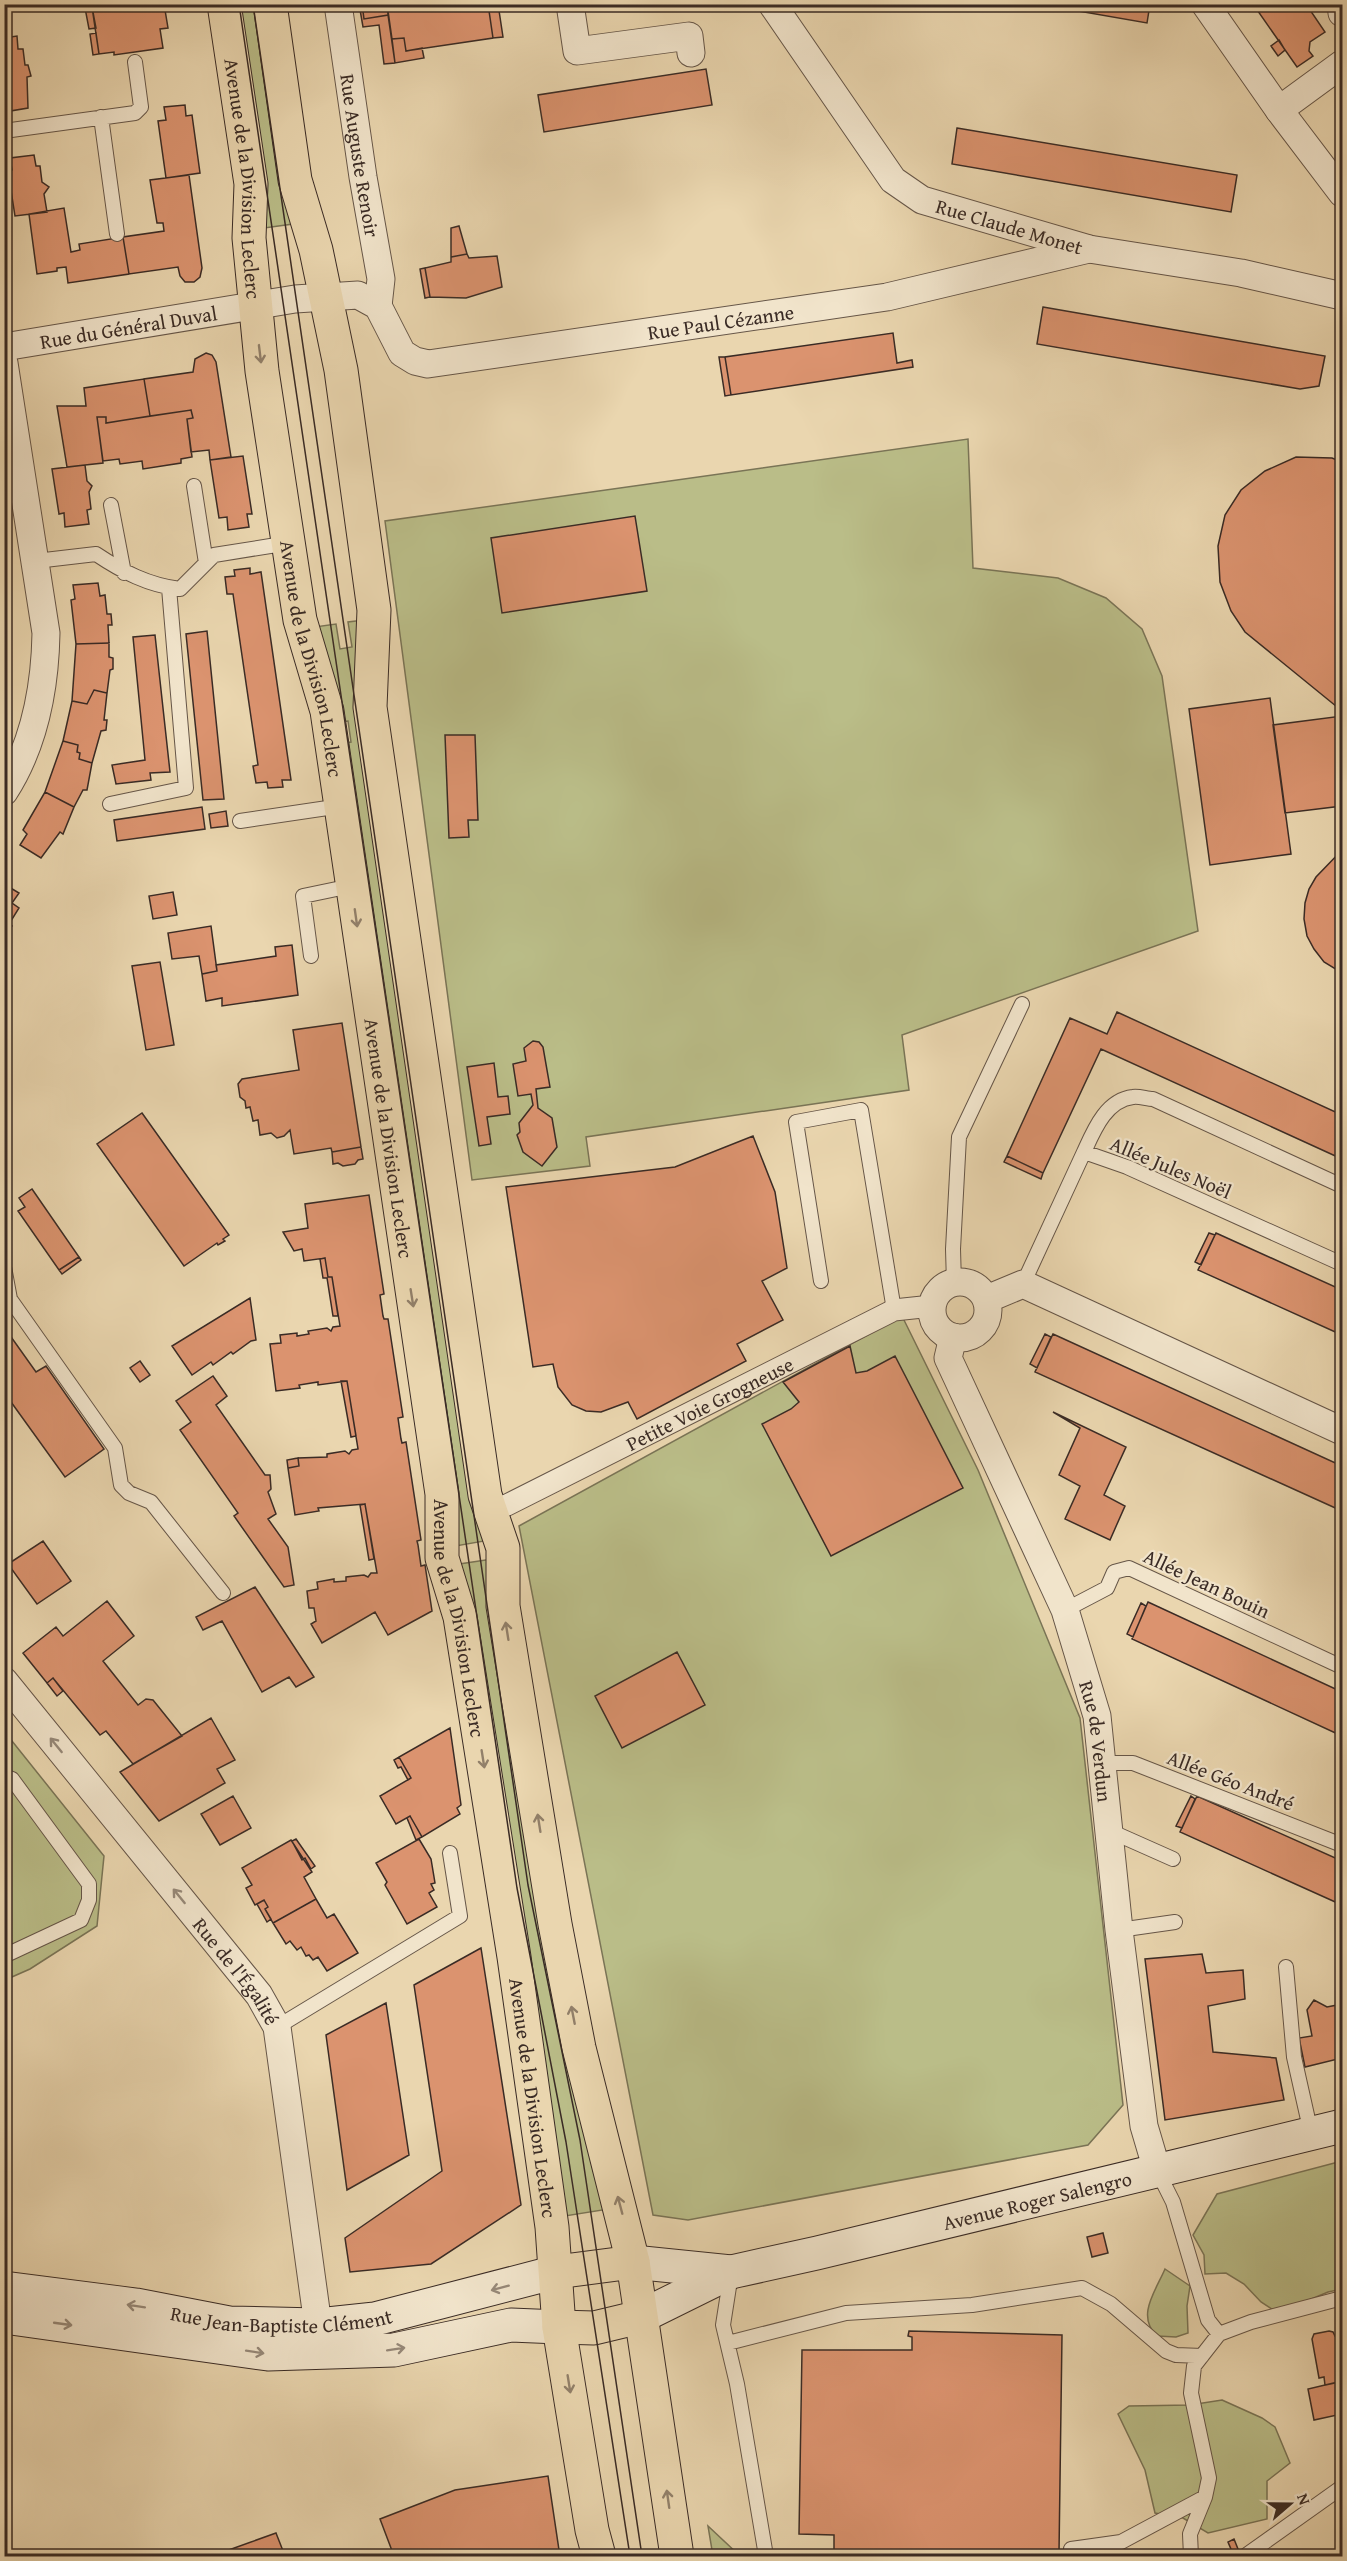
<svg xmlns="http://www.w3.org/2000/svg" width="1347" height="2561" viewBox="0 0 1347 2561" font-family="'Gentium Book Plus',serif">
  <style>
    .green { fill: #babd88; stroke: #7a7456; stroke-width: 1.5 }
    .building { fill: #db936f; stroke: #3a2b25; stroke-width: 1.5 }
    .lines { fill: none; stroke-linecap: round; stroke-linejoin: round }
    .service-casing { stroke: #665648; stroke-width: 16 }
    .pedestrian-casing { stroke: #665648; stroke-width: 23 }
    .minor-casing { stroke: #665648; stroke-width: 29 }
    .secondary-casing { stroke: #3a2b25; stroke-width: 35 }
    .primary-casing { stroke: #3a2b25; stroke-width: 35 }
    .service { stroke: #f1e4cb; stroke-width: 14 }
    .pedestrian { stroke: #f1e4cb; stroke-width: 21 }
    .minor { stroke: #f1e4cb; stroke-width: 27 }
    .secondary { stroke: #f1e4cb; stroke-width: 33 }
    .primary { stroke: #ead6af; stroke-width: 33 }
    .tram { stroke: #3a2b25; stroke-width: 1.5 }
    .oneway { stroke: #92806a }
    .oneway2 { stroke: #968878 }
    .labels { text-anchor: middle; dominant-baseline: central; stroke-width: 4.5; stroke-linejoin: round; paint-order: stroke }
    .street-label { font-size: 20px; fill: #3a2b25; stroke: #f1e4cb }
  </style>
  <rect width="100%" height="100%" fill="#ead6af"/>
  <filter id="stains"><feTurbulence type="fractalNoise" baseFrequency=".00333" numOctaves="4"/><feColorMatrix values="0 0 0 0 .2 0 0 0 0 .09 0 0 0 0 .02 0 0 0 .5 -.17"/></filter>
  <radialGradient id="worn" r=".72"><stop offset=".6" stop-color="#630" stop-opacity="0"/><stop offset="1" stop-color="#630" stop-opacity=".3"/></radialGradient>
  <path class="green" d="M231 5H259L300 223 257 229Z
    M968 439 973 568 1058 578 1106 598 1142 629 1162 676 1198 931 902 1035 909 1090 586 1137 590 1166 472 1180 385 521Z
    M364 620 490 1540 450 1547 338 744 351 742 348 721 336 722 307 628 336 624 340 649 352 647 348 622Z
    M902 1316 978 1470 1080 1718 1123 2105 1088 2145 688 2220 653 2215 519 1526Z
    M492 1559 609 2209 565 2216 453 1565Z
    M4 1731 104 1856 97 1926 30 1969 5 1980Z
    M1342 2161V2289L1328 2292 1278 2313 1261 2302 1244 2284 1226 2273 1205 2274 1204 2255 1193 2235 1217 2194Z
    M1165 2269 1190 2286 1187 2306 1188 2333 1176 2337 1157 2336C1136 2316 1155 2292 1165 2269Z
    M1222 2400 1262 2418 1275 2427 1290 2463 1267 2481V2519L1208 2533 1183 2518 1155 2513 1145 2470 1118 2414 1129 2406 1190 2405Z
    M708 2526 740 2556H713Z"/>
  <path class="building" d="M107 4H164L168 28 160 29 163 48 114 55V52L99 54 92 7Z
    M359 4H362L364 19 388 15 395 63 384 64 379 25 363 27Z
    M362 4H387L388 15 364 19Z
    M387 4H488L493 38 406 51 404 38 392 39Z
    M488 4H498L503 37 493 38Z
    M1038 4H1150L1147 23Z
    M1253 4H1306L1325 32 1310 42 1309 51 1313 56 1297 67Z
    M92 7 96 28 89 29 85 8Z
    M96 33 99 54 93 55 90 34Z
    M17 36 18 49H23L25 65H28L31 76 27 77 28 108 4 112V38Z
    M404 38 406 51 422 48 424 58 395 63 392 39Z
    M1279 40 1285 50 1278 56 1271 46Z
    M706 69 712 105 544 132 538 95Z
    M185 105 186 116 192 115 200 173 166 178 158 121 166 120 164 107Z
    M957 128 1237 175 1231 212 952 164Z
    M34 155 36 166H40L42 182 49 187 44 194 47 212 15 216 8 171 12 170 10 158Z
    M189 175 202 268 200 277 194 282H185L180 276 178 267 129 274 123 237 164 231 163 223H157L150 180Z
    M64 208 71 252 80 250 79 244 123 237 129 274 68 283 66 267 57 268V271L37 274 29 214Z
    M459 226 467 254 451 257V228Z
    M467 254 469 258 497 256 502 287 466 298 430 297 425 268 451 262V257Z
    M425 268 430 297 425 298 420 269Z
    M1043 307 1325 356 1319 386 1300 389 1037 344Z
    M893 333 897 363 912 360 913 367 731 395 725 357Z
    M206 353 212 355 216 362 231 457 210 460 209 450 191 452 187 419 193 418 191 410 150 416 144 379 193 372 195 359Z
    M719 357H725L731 395 725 396Z
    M144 379 150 416 106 423V417H97L103 463 67 467 57 406H86L84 388Z
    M191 410 193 418 187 419 192 457 181 459V463L143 469 142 461 120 464 119 459 103 461 97 417H106V423Z
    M243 456 252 514H247L249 527 228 530 227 517 219 518 210 460Z
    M1296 457 1332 458 1342 462V711L1245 632 1231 611 1220 582 1218 546 1225 515 1241 490 1265 471Z
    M85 465 87 481 92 486 89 492 91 509 87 510 89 524 65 527 64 513 59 514 52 469Z
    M635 516 647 591 502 613 491 538Z
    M250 568V574L261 572 291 780H282L283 787 268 788 267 782 256 783 253 766 258 765 233 594H227L225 577 235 576 234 570Z
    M98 583 100 596 105 595 107 614H111L112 625H108L109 643 76 644 71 600 75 599 73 585Z
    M207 631 224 799 203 800 186 634Z
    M155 635 170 772 150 773 151 780 116 784 112 765 145 760 133 637Z
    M109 643V657L113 658V669L110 670 107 693 94 690 87 704 72 701 76 644Z
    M4 645H10L4 695Z
    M94 690 107 693 104 720H107L106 730 101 731 92 763 79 759 80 753 77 752 78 745 63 741 72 701 87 704Z
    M1270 698 1291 854 1210 865 1189 709Z
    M1342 716V806L1285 813 1273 725Z
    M445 735H475L478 820H468L469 837 449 838Z
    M63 741 78 745 77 752 80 753 79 759 92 763 87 790H83L74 807 45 792Z
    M45 792 74 807 63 834 60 832 41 858 20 845 27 834 23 830Z
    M202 807 205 829 117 841 114 820Z
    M226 811 228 826 211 828 209 814Z
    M1342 850V973L1324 962 1314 949 1307 936 1304 919 1305 903 1309 889 1316 877Z
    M4 884 19 893 12 903 19 908 9 924 12 926 6 934 4 933Z
    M173 892 177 915 153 919 149 896Z
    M211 926 217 971 202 974 199 956 172 959 168 933Z
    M292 945 298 995 222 1006V998L206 1001 202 974 217 971 216 965 276 956 275 947Z
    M160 962 174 1045 146 1050 132 966Z
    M1117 1012 1342 1115V1159L1101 1049 1043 1173 1007 1156 1070 1018 1107 1034Z
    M342 1023 361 1147 332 1152 331 1148 294 1154 290 1130 284 1136 277 1138 271 1133 260 1135 258 1120 253 1121 250 1107 246 1108 245 1101 240 1097 238 1084 242 1079 299 1070 293 1030Z
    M533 1041 539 1042 543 1047 550 1087 536 1089 538 1108 552 1118 557 1147 542 1166 523 1152 517 1135 520 1132 519 1123 533 1105 531 1094 518 1096 513 1064 526 1061 524 1048Z
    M494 1063 498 1097 508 1096 510 1114 487 1117 491 1144 479 1146 467 1067Z
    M142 1113 229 1235 223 1239 225 1241 218 1245 217 1243 184 1266 97 1144Z
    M753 1136 775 1192 787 1268 762 1281 783 1320 737 1344 746 1361 637 1419 628 1402 601 1412 586 1411 572 1405 558 1387 553 1364 533 1367 506 1187 675 1167Z
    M361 1147 363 1159 358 1160 355 1164 343 1166 338 1163 333 1164 332 1152Z
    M1007 1156 1043 1173 1041 1179 1004 1162Z
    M32 1189 79 1257 59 1270 18 1211 25 1207 19 1198Z
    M369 1195 384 1294 380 1295 383 1316 384 1319H388L403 1417 398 1418 401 1439 402 1443 406 1442 421 1540 417 1541 418 1545 421 1566 425 1565 432 1611 388 1635 375 1612 322 1643 311 1624 316 1621 314 1608H309L307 1591 318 1589 317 1582 334 1579V1582L346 1581V1577L364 1575 368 1577 371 1573H377L365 1504 318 1508 319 1511 295 1515 288 1468 299 1466 298 1458 327 1457V1454L345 1451 349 1454 352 1450 358 1449 347 1381 318 1385V1382L299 1385 300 1388 276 1391 270 1344 281 1343 280 1335 297 1333V1336L309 1334 308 1331 327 1328 331 1331 333 1327 340 1326 332 1277H328L325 1258 304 1261 302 1249 294 1251 283 1232 308 1228 305 1204Z
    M1209 1233 1215 1235 1201 1265 1195 1262Z
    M1216 1233 1342 1290V1335L1198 1270Z
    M79 1257 81 1260 62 1274 59 1270Z
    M325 1258 328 1277H332L338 1316H333L327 1278H323L320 1259Z
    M250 1298 256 1340 251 1341 233 1354 231 1352 213 1365 211 1362 192 1375 172 1346Z
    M4 1327 36 1372 46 1366 104 1449 65 1477 6 1395 4 1397Z
    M1045 1334 1051 1337 1037 1368 1030 1364Z
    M1053 1334 1342 1466V1511L1035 1372Z
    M850 1346 856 1373 867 1371 895 1356 963 1488 831 1556 762 1424 791 1409 799 1402 783 1382Z
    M140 1361 150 1375 140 1382 130 1368Z
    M213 1376 227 1396 216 1405 265 1475H270L271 1489 268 1492 276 1514 268 1519 288 1547 294 1585 284 1587 234 1516 238 1513 180 1430 191 1422 176 1401Z
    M341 1381H347L356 1436 351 1437Z
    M1053 1412 1126 1447 1104 1495 1125 1506 1110 1540 1065 1519 1080 1486 1059 1475 1080 1428Z
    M298 1458 299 1466 288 1468 287 1460Z
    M365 1504 374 1559 369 1560 360 1505Z
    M43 1541 71 1581 37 1604 8 1564Z
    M255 1587 314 1677 296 1687 289 1677 262 1692 222 1621 203 1630 196 1617Z
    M107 1601 134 1636 103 1661 138 1705 146 1699 153 1700 182 1736 133 1764 106 1731 100 1735 53 1678 47 1683 23 1653 56 1627 63 1636Z
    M1148 1602 1342 1692V1736L1132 1639Z
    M1141 1603 1146 1606 1133 1637 1127 1634Z
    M677 1652 705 1705 622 1748 595 1696Z
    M53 1678 63 1691 57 1696 47 1683Z
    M211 1718 235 1760 217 1769 225 1783 159 1821 120 1772Z
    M450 1728 461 1805 457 1808 460 1814 422 1837 410 1816 396 1824 380 1796 411 1778 399 1757Z
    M399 1757 411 1778 408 1780 401 1767 398 1768 394 1760Z
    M233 1796 251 1828 220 1845 201 1814Z
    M1191 1796 1195 1799 1182 1828 1176 1826Z
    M1197 1796 1342 1861V1905L1180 1832Z
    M410 1816 422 1837 416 1840 407 1818Z
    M296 1839 315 1866 311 1869 305 1858 302 1860 292 1841Z
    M419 1839 431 1859 435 1883 431 1884 434 1890 429 1893 437 1907 407 1924 385 1885 387 1882 376 1863Z
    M291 1840 312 1872 304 1877 316 1899 273 1923 265 1909 268 1907 264 1900 255 1905 246 1888 252 1885 242 1868Z
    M316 1899 327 1918 334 1914 358 1953 327 1971 318 1957 313 1960 309 1955 306 1956 301 1947 297 1950 290 1941 286 1944 273 1923Z
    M264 1900 268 1907 265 1909 271 1919 267 1922 257 1904Z
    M481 1948 521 2205 431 2264 350 2272 345 2238 442 2171 414 1985Z
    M1202 1954 1206 1973 1243 1970 1245 1999 1208 2006 1213 2052 1276 2058 1284 2100 1165 2120 1145 1959Z
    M1341 1997 1342 2058 1305 2067 1299 2038 1312 2036 1307 2010 1314 2000 1327 2007 1337 2005Z
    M386 2003 409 2155 347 2190 326 2035Z
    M1103 2233 1108 2253 1092 2257 1087 2237Z
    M909 2331 1062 2335 1059 2553H910V2556H834V2535L799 2534 802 2350H912V2337L908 2336Z
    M1329 2331 1333 2332 1335 2336 1342 2334V2365H1340L1342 2373 1338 2374 1340 2382 1325 2385 1324 2377 1319 2378 1312 2339 1314 2334Z
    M1342 2381V2414L1314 2420 1308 2389Z
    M548 2476 559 2550 515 2556H394L380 2519 455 2490Z
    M276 2533 285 2556H212Z
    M1234 2539 1240 2554 1234 2556 1228 2542Z
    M559 2550 560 2556H515Z"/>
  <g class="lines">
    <g class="service-casing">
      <path id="service" d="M101 117 117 234
        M4 131 135 113 141 107 135 62
        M194 486 206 563
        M111 505 124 573
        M36 561 96 554C123 572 148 585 180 589L214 555 289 543
        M110 804 186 788 169 588
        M240 821 341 806
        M311 956 303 896 351 886
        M1084 1152C1094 1130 1106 1100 1133 1097 1139 1096 1147 1099 1153 1099L1342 1186
        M4 1267 10 1299 115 1448 121 1485 129 1493 151 1502 223 1593
        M821 1281 796 1122 861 1110 894 1310
        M954 1283 953 1249 959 1137 1022 1004
        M1023 1284 1084 1152 1127 1167 1342 1264
        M1065 1610 1107 1588 1114 1572 1129 1568 1342 1667
        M1103 1763H1133L1342 1845
        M4 1776 12 1779 89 1884V1900L81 1920 4 1956
        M1110 1831 1173 1859
        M1119 1930 1175 1922
        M1286 1967 1294 2057 1311 2133
        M277 2027 460 1916 450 1853
        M1157 2170 1173 2202 1208 2320 1219 2334 1251 2322 1342 2298
        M731 2274 723 2325 737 2384 766 2556
        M728 2343 846 2313 972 2305 1082 2288 1111 2304 1166 2351 1176 2355 1202 2356
        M1071 2549 1121 2542 1205 2497
        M1191 2556 1190 2534 1205 2497 1209 2478 1191 2393 1194 2366 1219 2334
        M1245 2556 1342 2487"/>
    </g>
    <g class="pedestrian-casing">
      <g id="pedestrian">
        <path id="s1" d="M490 1509 507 1505 894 1310 932 1306"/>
      </g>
    </g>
    <g class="minor-casing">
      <g id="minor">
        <path id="s2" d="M338 4 363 177 381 279 378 306"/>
        <path d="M570 4 577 51 689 36 691 53"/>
        <path id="s3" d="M772 4 893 180 922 200 1089 249 1241 273 1342 296"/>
        <path d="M1205 4 1279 110 1342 193"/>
        <path d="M1341 4 1342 13"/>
        <path d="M1279 110 1342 64"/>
        <path id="s4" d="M4 347 295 299 358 295 378 306 402 353 415 361 428 364 887 297 1089 249"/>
        <path d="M4 363 46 633C45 689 35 744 4 792"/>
        <circle cx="960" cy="1310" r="28"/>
        <path d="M987 1299 1023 1284 1342 1431"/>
        <path id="s5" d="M953 1337 948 1358 1065 1610 1097 1716 1119 1930 1144 2126 1157 2170"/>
        <path id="s6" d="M4 1681 259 1995 277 2027 318 2325"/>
      </g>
    </g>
    <g class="secondary-casing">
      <g id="secondary">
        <path d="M633 2262 731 2272"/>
        <path id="s7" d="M4 2288 136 2305 229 2323 318 2325 375 2319 556 2272"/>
        <path d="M4 2317 268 2354 394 2350 511 2325 559 2327"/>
        <path id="s8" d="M640 2317 731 2272 817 2253 1342 2126"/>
      </g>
    </g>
    <g class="primary-casing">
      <g id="primary">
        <path id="s9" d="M224 4 251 184 249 238 262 371 300 620 327 711 442 1494V1558L460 1617 514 1957 552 2227 559 2327 592 2530 599 2556"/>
        <path d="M270 4 295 180 316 250 341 370 374 610 370 707 485 1495 503 1548V1606L555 1924 579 2048 633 2262 677 2556"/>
        <path d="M556 2272 633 2262"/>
        <path d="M559 2327 594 2328 640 2317"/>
      </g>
    </g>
    <use href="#service" class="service"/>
    <use href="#pedestrian" class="pedestrian"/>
    <use href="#minor" class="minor"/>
    <use href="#secondary" class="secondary"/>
    <use href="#primary" class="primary"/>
    <path class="tram" d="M239 4 517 1888 566 2142 630 2556
      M253 4 528 1885 580 2140 642 2556"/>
  </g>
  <defs><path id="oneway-shaft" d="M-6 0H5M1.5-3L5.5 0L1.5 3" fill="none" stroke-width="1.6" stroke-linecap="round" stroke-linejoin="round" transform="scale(1.5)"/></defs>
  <g class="oneway">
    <use href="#oneway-shaft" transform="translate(260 354) rotate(83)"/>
    <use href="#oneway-shaft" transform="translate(356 918) rotate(82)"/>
    <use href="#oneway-shaft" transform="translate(412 1298) rotate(81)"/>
    <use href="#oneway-shaft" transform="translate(507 1631) rotate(-99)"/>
    <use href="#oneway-shaft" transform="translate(483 1759) rotate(81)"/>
    <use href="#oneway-shaft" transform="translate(539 1823) rotate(-99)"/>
    <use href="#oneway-shaft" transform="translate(573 2015) rotate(-101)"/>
    <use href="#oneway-shaft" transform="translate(620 2205) rotate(-105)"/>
    <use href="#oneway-shaft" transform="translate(569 2384) rotate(81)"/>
    <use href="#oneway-shaft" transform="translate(668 2499) rotate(-98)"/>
  </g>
  <g class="oneway2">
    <use href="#oneway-shaft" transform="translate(56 1745) rotate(-129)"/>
    <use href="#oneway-shaft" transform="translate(179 1896) rotate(-129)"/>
    <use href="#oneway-shaft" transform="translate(500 2288) rotate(165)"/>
    <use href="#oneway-shaft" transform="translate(136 2306) rotate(-171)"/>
    <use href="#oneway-shaft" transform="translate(63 2324) rotate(8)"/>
    <use href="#oneway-shaft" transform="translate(396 2349) rotate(-9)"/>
    <use href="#oneway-shaft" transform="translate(255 2352) rotate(9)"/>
  </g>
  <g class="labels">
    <g class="street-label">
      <text stroke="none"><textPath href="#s2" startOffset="153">Rue Auguste Renoir</textPath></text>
      <text stroke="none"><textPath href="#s9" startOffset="176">Avenue de la Division Leclerc</textPath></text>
      <text stroke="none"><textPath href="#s3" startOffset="340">Rue Claude Monet</textPath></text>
      <text stroke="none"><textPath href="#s4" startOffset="758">Rue Paul Cézanne</textPath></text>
      <text stroke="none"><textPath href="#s4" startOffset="126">Rue du Général Duval</textPath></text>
      <text stroke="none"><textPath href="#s9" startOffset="662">Avenue de la Division Leclerc</textPath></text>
      <text stroke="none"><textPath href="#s9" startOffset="1148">Avenue de la Division Leclerc</textPath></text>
      <text transform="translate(1171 1167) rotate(23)">Allée Jules Noël</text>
      <text stroke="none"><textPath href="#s1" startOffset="244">Petite Voie Grogneuse</textPath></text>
      <text transform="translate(1207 1583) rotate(25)">Allée Jean Bouin</text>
      <text stroke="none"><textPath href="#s9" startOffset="1634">Avenue de la Division Leclerc</textPath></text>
      <text stroke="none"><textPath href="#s5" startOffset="435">Rue de Verdun</textPath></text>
      <text transform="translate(1231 1780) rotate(21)">Allée Géo André</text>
      <text stroke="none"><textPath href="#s6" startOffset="372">Rue de l'Égalité</textPath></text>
      <text stroke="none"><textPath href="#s9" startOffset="2120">Avenue de la Division Leclerc</textPath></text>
      <text stroke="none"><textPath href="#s8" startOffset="416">Avenue Roger Salengro</textPath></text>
      <text stroke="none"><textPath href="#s7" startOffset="280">Rue Jean-Baptiste Clément</textPath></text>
    </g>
  </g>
  <rect width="1347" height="2561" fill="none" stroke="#ead6af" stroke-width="24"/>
  <rect x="6" y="6" width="1335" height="2549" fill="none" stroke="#3a2b25" stroke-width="3"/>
  <rect x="12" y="12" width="1323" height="2537" fill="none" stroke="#3a2b25" stroke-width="1.5"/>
  <g transform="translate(1290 2504) rotate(70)" stroke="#f1e4cb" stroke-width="4.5" paint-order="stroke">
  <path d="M0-4.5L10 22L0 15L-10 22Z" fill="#3a2b25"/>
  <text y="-9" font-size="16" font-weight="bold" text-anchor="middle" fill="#3a2b25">N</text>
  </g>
  <rect width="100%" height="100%" filter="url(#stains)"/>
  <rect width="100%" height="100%" fill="url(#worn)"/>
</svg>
